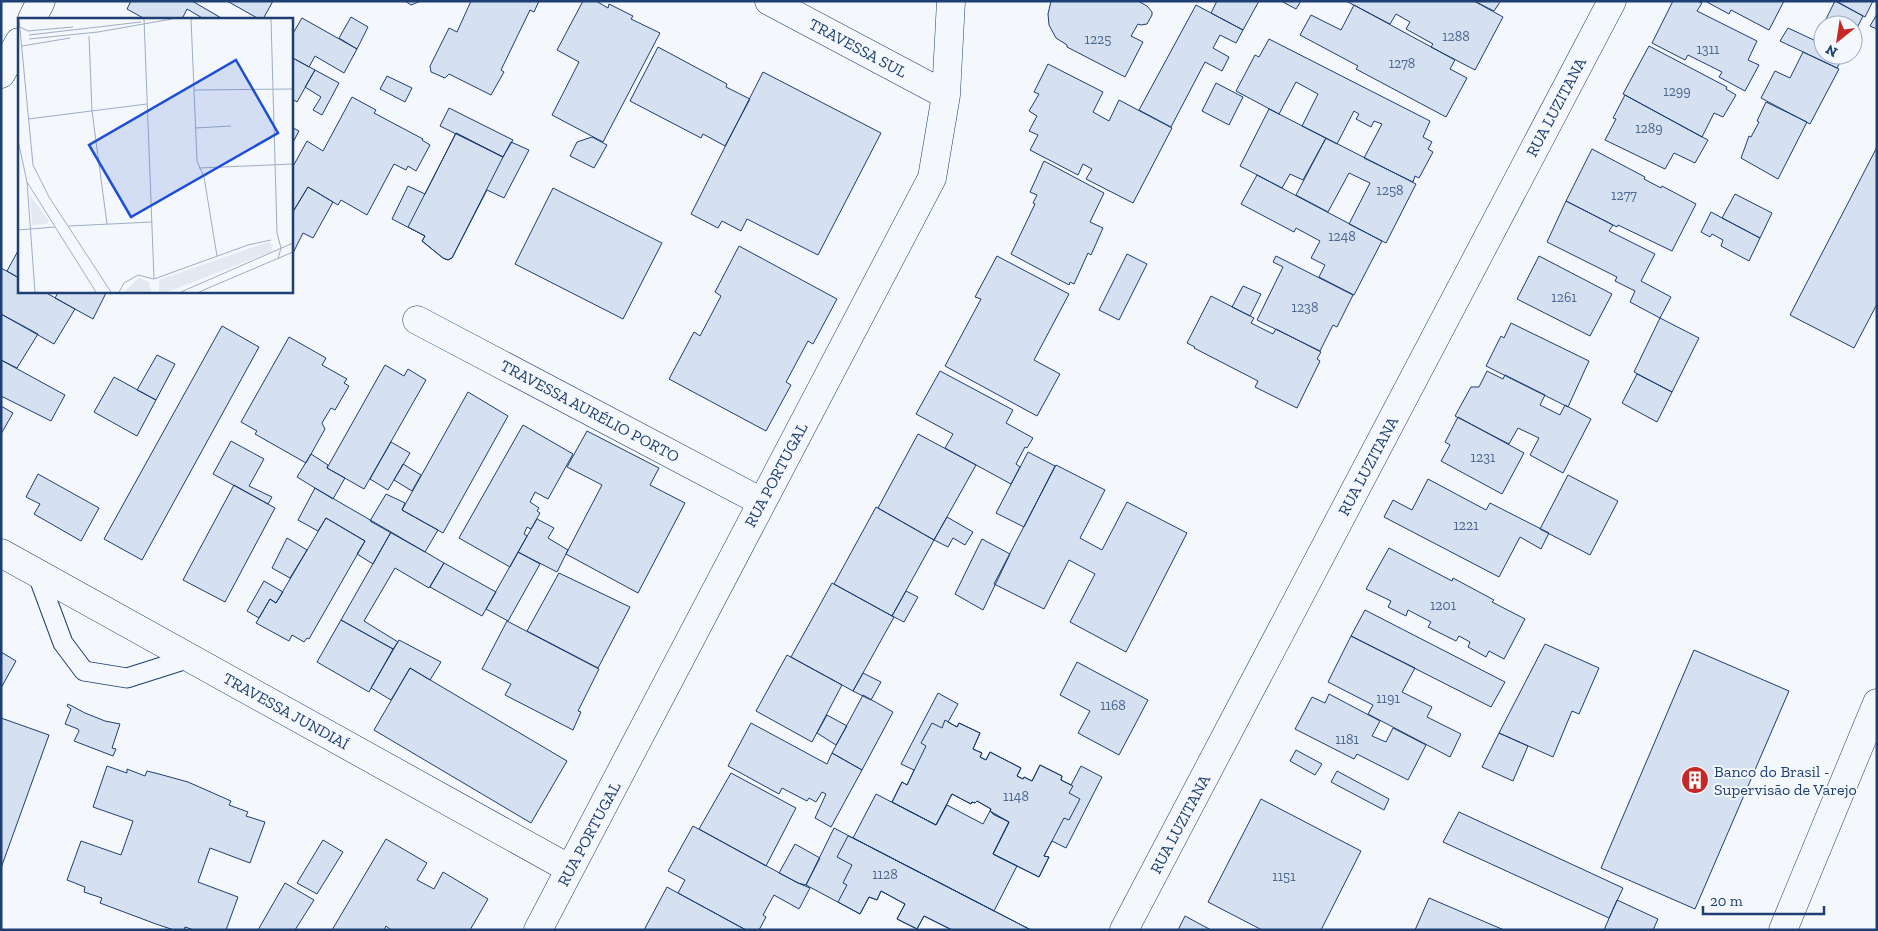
<svg xmlns="http://www.w3.org/2000/svg" width="1878" height="931" viewBox="0 0 1878 931" font-family="'Zilla Slab',serif">
  <style>
    .building { fill: #d5e0f0; stroke: #1d3f73 }
    .lines { fill: none; stroke-linecap: round; stroke-linejoin: round }
    .lane-casing { stroke: #1d3f73; stroke-width: 21 }
    .street-casing { stroke: #1d3f73; stroke-width: 29 }
    .secondary-casing { stroke: #1d3f73; stroke-width: 29 }
    .lane { stroke: #f4f7fb; stroke-width: 19 }
    .street { stroke: #f4f7fb; stroke-width: 28 }
    .secondary { stroke: #f4f7fb; stroke-width: 28 }
    .labels { text-anchor: middle; dominant-baseline: central; stroke-width: 4; stroke-linejoin: round; paint-order: stroke }
    .number-label { font-size: 14px; fill: #4b6792 }
    .street-label { font-size: 16px; fill: #1d3f73; stroke: #f4f7fb }
    .poi-label { font-size: 16px; fill: #1d3f73; stroke: #f4f7fb; text-anchor: start }
    .inset-road { fill: none; stroke: #9eadc5; stroke-width: 1 }
    .view { fill: #1d4ed8; fill-opacity: 0.15; stroke: #1d4ed8; stroke-width: 2.5 }
    .inset-edge { fill: none; stroke: #1d3f73; stroke-width: 2.5 }
  </style>
  <rect width="100%" height="100%" fill="#f4f7fb"/>
  <path class="building" d="M131 1H192L223 19H204L187 9 182 19H145L127 9Z
    M227 1H273L263 19H259Z
    M405 1H421L411 5Z
    M471 1H539L534 12 530 10 501 70 504 72 491 95 449 74 445 78 431 72 430 66 449 28 457 32Z
    M583 1H596L608 8 609 4 633 16 631 19 660 33 603 142 552 115 579 62 557 50Z
    M1051 1H1138L1147 6 1152 12V15L1147 24 1141 25 1138 24 1131 36 1143 42 1125 77 1067 47V45L1056 38 1049 25 1048 14Z
    M1217 1H1259L1243 30 1211 13Z
    M1281 1H1301L1296 9Z
    M1346 1H1474L1503 17 1475 70 1431 47 1433 44 1406 29 1410 22 1396 14 1390 24Z
    M1474 1H1499L1500 2 1494 11Z
    M1673 1H1697L1702 3 1697 11 1757 41 1748 60 1759 65 1745 91 1719 77 1722 72 1688 55 1685 60 1652 43Z
    M1705 1H1784L1769 30 1731 10 1729 14Z
    M1835 1 1863 16 1853 36V25H1823Z
    M1836 1H1873L1865 17Z
    M1196 5 1243 30 1236 43 1220 35 1213 48 1229 57 1222 71 1205 62 1171 127 1139 110Z
    M1354 5 1455 60 1450 69 1467 78 1446 117 1356 69 1358 66 1300 35 1311 15 1341 30Z
    M1877 14V29L1870 26Z
    M351 17 368 27 357 49 339 38Z
    M302 18 357 49 344 73 315 56 309 67 291 57V34L292 35Z
    M1823 26V55H1844L1837 68 1780 41 1788 28 1816 41Z
    M1269 39 1430 121 1423 137 1432 142 1428 149 1433 152 1419 178 1415 176 1413 182 1364 158 1382 124 1374 121 1371 127 1356 119 1359 114 1354 111 1337 144 1302 126 1318 94 1296 82 1279 114 1236 91 1255 55 1259 57Z
    M1649 46 1727 87 1726 89 1736 95 1723 117 1714 113 1702 137 1623 94Z
    M658 47 727 84 726 87 750 99 725 146 703 134 701 138 630 101Z
    M1803 52 1839 69 1810 124 1761 98 1775 71 1790 78Z
    M291 57 315 70 297 102 291 98Z
    M1048 64 1103 92 1093 112 1109 121 1119 100 1172 128 1133 203 1086 179 1092 169 1083 164 1078 175 1030 150 1038 135 1029 131 1037 116 1029 111 1039 94 1034 92Z
    M315 70 339 83 322 115 313 110 321 97 305 87Z
    M763 72 881 133 818 255 747 219 741 231 722 221 718 228 691 214Z
    M387 76 412 88 405 102 380 89Z
    M1216 83 1243 97 1229 125 1202 111Z
    M1625 95 1708 140 1695 163 1674 153 1665 169 1605 140 1616 119 1613 118Z
    M352 97 376 110 374 113 423 139 422 140 430 145 416 171 408 166 406 170 394 164 367 215 341 200 338 205 308 187 291 215V170L307 141 323 151Z
    M1766 102 1807 122 1778 179 1741 158 1749 136 1751 137 1759 122 1757 121Z
    M449 108 513 140 503 157 440 126Z
    M1269 109 1326 138 1303 180 1290 174 1282 188 1240 166Z
    M291 127 299 131 291 146Z
    M456 133 503 157 452 258 448 260 443 258 422 241 425 236 408 227Z
    M456 133 503 157 511 142 529 150 504 198 487 190 452 258 448 260 443 258 422 241 425 236 392 219 408 186 425 194Z
    M592 137 607 145 594 168 570 156 577 142Z
    M1326 138 1416 184 1386 243 1349 224 1370 183 1349 173 1328 212 1296 195Z
    M1877 147V304L1854 348 1790 315Z
    M1592 149 1645 177 1644 179 1661 188 1662 186 1696 204 1672 251 1618 225 1617 227 1566 201Z
    M1044 161 1104 193 1090 222 1103 228 1091 255 1088 253 1074 284 1070 282 1069 285 1011 254 1035 204 1033 203 1037 195 1030 192Z
    M1257 175 1382 241 1354 295 1319 277 1325 265 1311 258 1320 241 1296 228 1294 232 1241 204Z
    M308 187 333 202 313 238 303 233 293 253 291 215Z
    M553 188 662 243 623 319 515 264Z
    M1735 194 1772 213 1760 238 1722 218Z
    M1566 201 1613 225 1609 231 1655 254 1641 281 1671 297 1660 318 1630 302 1635 291 1615 281 1617 277 1547 242Z
    M1711 212 1760 238 1749 261 1721 246 1723 240 1712 234 1710 237 1701 232Z
    M739 246 837 299 813 344 808 341 786 382 791 385 766 431 669 379 694 332 700 336 721 296 715 292Z
    M19 249V278L7 271Z
    M1127 254 1147 264 1119 320 1099 310Z
    M997 256 1069 294 1034 360 1060 374 1037 416 945 366 981 299 975 297Z
    M1276 256 1353 295 1337 327 1333 325 1320 351 1257 320 1283 267 1273 262Z
    M1539 256 1612 294 1590 336 1517 299Z
    M1 268 19 278V291H43L75 309 54 344 1 314Z
    M1243 286 1261 294 1250 316 1232 307Z
    M59 291H107L93 319 55 298Z
    M1211 296 1254 318 1251 323 1273 334 1276 329 1321 352 1317 359 1320 361 1297 408 1255 387 1258 381 1194 348 1195 347 1187 343Z
    M1 314 38 334 17 368 1 360Z
    M1660 318 1699 338 1672 392 1634 372Z
    M1511 323 1589 361 1568 407 1486 366 1501 336 1504 338Z
    M222 326 259 347 142 560 104 539Z
    M289 337 326 358 322 365 347 379 344 383 349 386 335 410 331 408 322 423 325 429 306 463 255 434 257 431 241 422Z
    M157 355 175 364 156 400 137 390Z
    M1 360 65 395 51 421 1 396Z
    M385 365 404 376 408 369 426 380 364 489 327 468Z
    M940 371 1013 410 1006 423 1033 438 1027 448 1025 447 1016 464 1020 467 1011 484 945 448 953 434 916 414Z
    M1487 371 1503 379 1505 375 1545 395 1540 405 1560 415 1565 405 1591 419 1563 473 1530 455 1539 438 1518 428 1509 444 1455 416 1471 387H1479Z
    M1637 374 1672 392 1657 422 1622 403Z
    M114 377 156 400 137 436 94 412Z
    M468 392 508 416 443 533 402 510Z
    M1 406 13 413 1 434Z
    M1458 417 1524 453 1502 494 1441 461 1450 445 1445 442Z
    M523 425 573 454 548 499 535 492 530 502 539 508 537 511 540 513 531 529 527 527 524 534 527 536 510 567 459 538Z
    M587 431 659 468 650 485 685 503 638 593 566 554 602 485 567 467Z
    M918 434 976 465 934 540 878 508Z
    M231 441 264 459 249 486 272 497 268 504 213 474Z
    M391 442 410 453 388 490 370 479Z
    M1028 452 1055 466 1024 527 996 513Z
    M311 454 328 465 327 468 345 478 333 499 297 477Z
    M403 464 421 475 412 491 394 480Z
    M1056 465 1105 490 1080 538 1102 550 1127 502 1187 533 1126 652 1070 622 1095 574 1069 560 1044 609 994 584Z
    M38 474 99 508 81 541 34 514 40 504 26 497Z
    M1568 475 1618 501 1590 555 1540 529Z
    M1428 479 1486 510 1490 503 1549 533 1541 549 1520 537 1499 577 1384 517 1393 500 1412 510Z
    M234 485 275 508 225 602 183 580Z
    M315 488 391 532 373 564 357 554 365 541 326 518 318 531 298 520Z
    M386 494 405 503 402 510 438 530 425 552 370 521Z
    M876 507 934 540 892 616 834 584Z
    M947 517 973 532 965 545 953 538 948 547 934 540Z
    M326 518 365 541 309 639 307 638 304 642 292 635 289 641 256 623 270 599 276 603Z
    M537 519 554 528 548 538 568 550 557 572 518 552Z
    M391 532 444 563 429 588 395 568 364 621 398 642 393 649 341 620Z
    M287 538 307 550 290 578 272 568Z
    M982 539 1010 554 983 610 955 594Z
    M1389 548 1452 581 1453 578 1494 600 1492 602 1525 619 1504 659 1489 651 1486 657 1468 647 1470 642 1459 636 1456 641 1428 627 1431 622 1408 610 1406 616 1388 607 1391 601 1366 589Z
    M518 552 540 564 508 621 486 609Z
    M444 563 496 592 482 616 430 587Z
    M559 573 630 607 598 668 527 631Z
    M264 581 283 592 276 603 270 599 259 618 247 611Z
    M832 583 894 617 853 691 791 657Z
    M906 591 918 597 904 622 892 616Z
    M1365 610 1505 682 1491 707 1351 636Z
    M341 620 393 649 369 692 317 662Z
    M507 621 599 669 578 711 581 712 573 730 505 695 511 684 482 669Z
    M1351 636 1415 668 1402 692 1432 707 1427 717 1461 734 1450 757 1368 714 1373 705 1328 682Z
    M399 640 441 662 430 680 410 668 391 700 371 688Z
    M1545 644 1599 668 1579 714 1572 711 1553 757 1499 733Z
    M1694 650 1789 691 1695 909 1601 868Z
    M1 652 16 661 1 688Z
    M787 655 842 685 812 742 756 711Z
    M1077 662 1148 700 1119 755 1078 733 1090 711 1060 695Z
    M410 668 567 761 531 823 374 730Z
    M863 673 881 682 871 700 853 691Z
    M938 693 958 704 948 722 957 727 959 723 980 733 973 749 982 753 980 757 986 760 990 752 1021 768 1017 776 1023 779 1024 777 1032 781 1040 765 1062 776 1061 780 1071 785 1081 766 1102 777 1066 848 1052 841 1044 856 1049 857 1039 877 993 854 1009 822 993 814 990 811 991 809 977 801 975 803 972 802 971 804 952 794 936 825 892 802 902 782 907 785 914 770 901 764Z
    M1329 694 1380 721 1372 736 1386 742 1393 728 1426 745 1408 780 1357 754 1354 759 1295 729 1312 697 1325 703Z
    M863 695 893 712 862 770 832 753Z
    M68 704 85 713 105 721 120 724 112 748 116 749 113 756 74 741 79 731 78 729 65 724 71 709 67 706Z
    M827 715 847 726 836 745 817 733Z
    M1 718 49 735 1 868Z
    M945 720 957 727 959 723 980 733 973 749 982 753 980 757 986 760 990 752 1021 768 1017 776 1023 779 1024 777 1032 781 1040 765 1062 776 1061 780 1073 786 1069 793 1080 799 1069 820 1064 818 1044 856 1049 857 1039 877 993 854 1009 822 993 814 990 811 991 809 977 801 975 803 972 802 971 804 952 794 936 825 892 802 902 782 907 785 926 746 921 743 932 723 942 728Z
    M751 723 827 764 832 753 862 770 831 827 815 818 826 794 822 792 816 802 809 798 807 801 782 788 779 794 728 766Z
    M1499 733 1528 746 1513 781 1482 767Z
    M1296 750 1322 764 1315 775 1290 761Z
    M107 766 127 773V769L145 776 147 771 159 774 188 782 231 801 229 805 248 812 246 816 265 822 250 863 210 848 198 882 238 897 226 930H194L185 927 184 930H174L156 924 100 903 102 898 84 892 85 887 67 880 81 841 121 855 133 821 93 807Z
    M1337 771 1389 799 1384 810 1331 782Z
    M731 773 796 808 766 866 699 829Z
    M876 794 936 825 947 805 983 824 990 811 1009 822 993 854 1017 866 994 911 853 838Z
    M1261 799 1361 851 1321 930H1262L1208 902Z
    M1459 812 1623 888 1609 918 1443 842Z
    M693 826 798 883 810 888 799 909 774 895 763 915 766 917 759 930H746L678 893 685 880 668 871Z
    M834 828 853 838 1031 930H952L924 916 917 929 897 919 905 904 881 891 877 900 869 897 860 914 806 885Z
    M848 836 853 838 1031 930H952L924 916 917 929 897 919 905 904 881 891 877 900 869 897 860 914 838 902 847 885 843 883 852 865 837 857Z
    M386 839 427 863 417 880 434 889 443 872 488 899 470 930H391L386 926 384 930H332Z
    M323 840 343 852 317 894 297 883Z
    M795 844 820 858 806 885 798 883 779 873Z
    M285 883 314 900 295 930H258Z
    M667 887 678 893 746 930H644Z
    M1429 898 1504 930H1415Z
    M1617 900 1658 919 1653 930H1604Z
    M1185 916 1211 930H1178Z"/>
  <g class="lines">
    <g class="lane-casing">
      <path id="lane" d="M37 573 63 643 84 671 127 678 190 658"/>
    </g>
    <g class="street-casing">
      <path id="street" d="M769 1 946 95
        M417 320 762 502
        M1 553 570 869
        M538 930 932 178 946 95 951 1
        M1124 930 1612 1
        M1783 930 1877 703"/>
    </g>
    <g class="secondary-casing">
      <path id="secondary" d="M32 19 41 1
        M1 74 19 42"/>
    </g>
    <use href="#lane" class="lane"/>
    <use href="#street" class="street"/>
    <use href="#secondary" class="secondary"/>
  </g>
  <defs>
    <g id="building-disc" transform="scale(1.4375)"><circle r="9.5" fill="#c62828" stroke="#f4f7fb"/><path d="M-4-6H4V6H1V3H-1V6H-4ZM-2.5-4.3h1.7v1.8h-1.7ZM.8-4.3h1.7v1.8H.8ZM-2.5-1h1.7V.8h-1.7ZM.8-1h1.7V.8H.8Z" fill="#fff"/></g>
  </defs>
  <g fill-rule="evenodd">
    <use href="#building-disc" x="1695" y="780"/>
  </g>
  <g class="labels">
    <g class="number-label">
      <text x="1456" y="36">1288</text>
      <text x="1098" y="39">1225</text>
      <text x="1708" y="49">1311</text>
      <text x="1402" y="63">1278</text>
      <text x="1677" y="91">1299</text>
      <text x="1649" y="128">1289</text>
      <text x="1390" y="190">1258</text>
      <text x="1624" y="195">1277</text>
      <text x="1342" y="236">1248</text>
      <text x="1564" y="297">1261</text>
      <text x="1305" y="307">1238</text>
      <text x="1483" y="457">1231</text>
      <text x="1466" y="525">1221</text>
      <text x="1443" y="605">1201</text>
      <text x="1388" y="698">1191</text>
      <text x="1113" y="705">1168</text>
      <text x="1347" y="739">1181</text>
      <text x="1016" y="796">1148</text>
      <text x="885" y="874">1128</text>
      <text x="1284" y="876">1151</text>
    </g>
    <g class="street-label">
      <text transform="translate(858 48) rotate(28)">TRAVESSA SUL</text>
      <text transform="translate(1556 107) rotate(-62)">RUA LUZITANA</text>
      <text transform="translate(590 411) rotate(28)">TRAVESSA AURÉLIO PORTO</text>
      <text transform="translate(1368 466) rotate(-62)">RUA LUZITANA</text>
      <text transform="translate(776 475) rotate(-62)">RUA PORTUGAL</text>
      <text transform="translate(286 711) rotate(29)">TRAVESSA JUNDIAÍ</text>
      <text transform="translate(1180 824) rotate(-62)">RUA LUZITANA</text>
      <text transform="translate(589 834) rotate(-62)">RUA PORTUGAL</text>
    </g>
    <g class="poi-label">
      <text x="1714" y="771">Banco do Brasil -<tspan x="1714" dy="18">Supervisão de Varejo</tspan></text>
    </g>
  </g>
  <g transform="translate(18 18)">
    <rect width="275" height="275" fill="#f4f7fb"/>
    <path d="M12 177 31 203 29 206 14 207ZM250 224 255 227 253 234 149 274H141V262ZM121 260 131 264 133 274H106Z" fill="#e3e9f0"/>
    <path class="inset-road" d="M1 1 15 147 31 179 93 274M126 1 136 261M173 1 179 143 186 159 199 238M253 1 259 215 263 230 260 241M2 9 10 13 55 9M11 17 123 4M71 18 74 93 89 206M11 21 80 14 154 1M4 28 52 20M176 72 275 71M10 101 129 86M177 110 213 108M0 122 9 164 78 274M181 150 275 146M9 164 17 274M51 208 134 204M0 212 37 209M101 274 106 265 120 257 136 261 230 227 253 222M163 274 275 225M181 274 275 234"/>
    <path class="view" d="M218 42 260 115 113 199 71 127Z"/>
    <rect width="275" height="275" class="inset-edge"/>
  </g>
  <rect width="1878" height="931" fill="none" stroke="#1d3f73" stroke-width="5"/>
  <g transform="translate(1838 40) rotate(210)"><circle r="24" fill="#f4f7fb" stroke="#9eadc5"/>
  <path d="M0-4L9 19L0 12L-9 19Z" fill="#c62828"/>
  <text y="-8" font-size="14" font-weight="bold" text-anchor="middle" fill="#1d3f73">N</text>
  </g>
  <path d="M1703 906v8h121v-8" fill="none" stroke="#1d3f73" stroke-width="2.5"/>
  <text x="1710" y="906" font-size="15" fill="#1d3f73" stroke="#f4f7fb" stroke-width="4" paint-order="stroke">20 m</text>
</svg>
